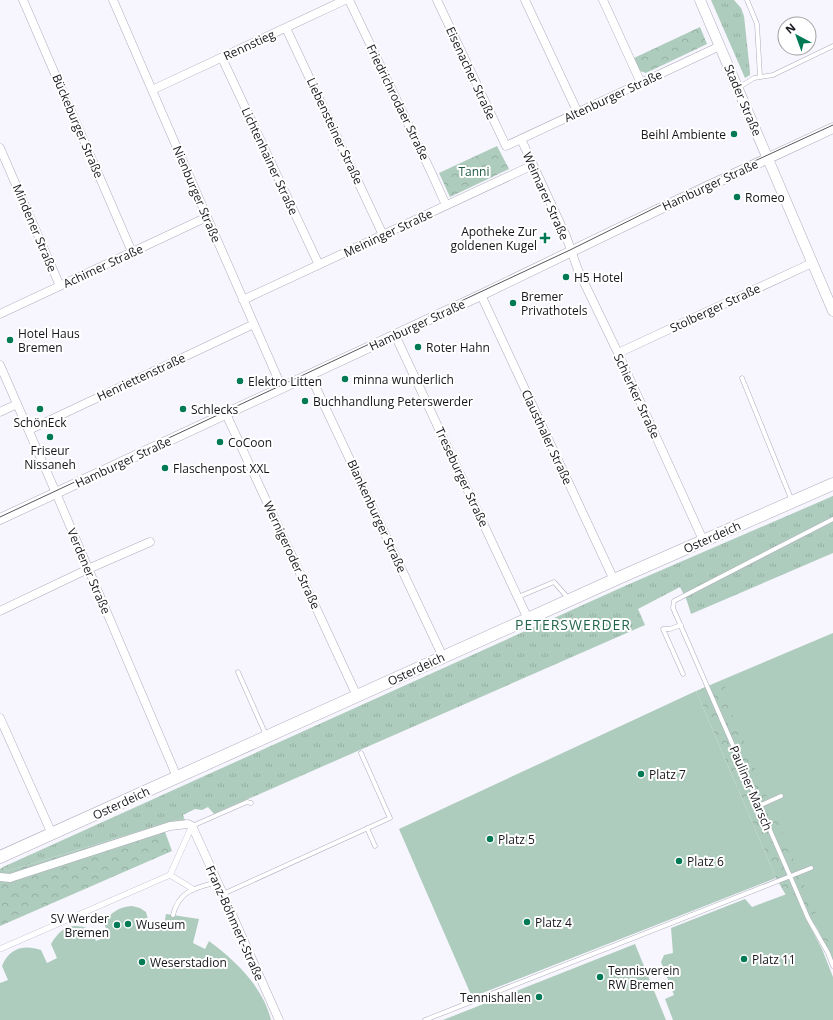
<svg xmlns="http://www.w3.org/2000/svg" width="833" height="1020" viewBox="0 0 833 1020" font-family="'Open Sans',sans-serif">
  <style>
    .grass { fill: url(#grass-tufts) }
    .forest { fill: url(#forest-crowns) }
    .pitch { fill: #aeccbd }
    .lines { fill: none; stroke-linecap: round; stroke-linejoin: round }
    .service-casing { stroke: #afacbd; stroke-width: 5 }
    .pedestrian-casing { stroke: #afacbd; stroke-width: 6 }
    .minor-casing { stroke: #afacbd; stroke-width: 9 }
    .tertiary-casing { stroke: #afacbd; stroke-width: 11 }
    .primary-casing { stroke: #afacbd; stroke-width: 13 }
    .service { stroke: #fff; stroke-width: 4 }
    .pedestrian { stroke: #fff; stroke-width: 5.5 }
    .minor { stroke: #fff; stroke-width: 8 }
    .tertiary { stroke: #fff; stroke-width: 10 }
    .primary { stroke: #fff; stroke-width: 12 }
    .tram { stroke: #57565c; stroke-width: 1 }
    .poi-dot { fill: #007955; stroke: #fff; stroke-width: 1.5 }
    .labels { text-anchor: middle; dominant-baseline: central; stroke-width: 4; stroke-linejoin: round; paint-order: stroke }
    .street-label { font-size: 12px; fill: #17161c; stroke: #fff }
    .poi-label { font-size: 12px; fill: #17161c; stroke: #fff; text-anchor: start }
    .park-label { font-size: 12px; fill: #1e5841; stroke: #fff }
    .quarter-label { font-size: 14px; letter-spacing: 1px; fill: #21654b; stroke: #fff }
  </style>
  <defs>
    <pattern id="grass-tufts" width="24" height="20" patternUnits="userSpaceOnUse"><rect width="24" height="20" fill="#aeccbd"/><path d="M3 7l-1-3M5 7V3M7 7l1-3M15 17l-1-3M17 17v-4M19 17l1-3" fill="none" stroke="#95aea2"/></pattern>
    <pattern id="forest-crowns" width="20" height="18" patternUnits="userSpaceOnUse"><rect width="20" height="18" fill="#aeccbd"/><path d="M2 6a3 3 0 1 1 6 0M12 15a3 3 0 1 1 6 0" fill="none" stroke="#95aea2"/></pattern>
  </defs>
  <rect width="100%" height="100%" fill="#f7f5fd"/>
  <path class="grass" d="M711 0H734L741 8 744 16 750 72V75L745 78Z
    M833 496V553L691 614 687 601 680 587 638 609 645 625 214 814 208 807 202 810 195 809 183 815 184 818 7 871 3 867 627 585Z"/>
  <path class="forest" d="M700 27 707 44 646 73 640 71 634 58Z
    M497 146 509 169 450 197 439 173Z
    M729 677 833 923V964L817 928 787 897 776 878 696 691Z
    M184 818 187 823 164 829 172 851 0 926V869L3 867 7 871Z"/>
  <path class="pitch" d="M833 633V953L723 692 729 677Z
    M696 691 776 878 472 997 399 829Z
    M792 892 822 949 833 977V1020H673L665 999 674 995 661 962 664 955 673 953 671 928 745 899 752 907Z
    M132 906 140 908 146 912 150 926H164L166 914 199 919 193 943 205 949 209 941C236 961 263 987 271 1020H0V983L8 980 2 966C9 948 24 944 41 950L47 963 57 958 51 944C61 927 71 922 90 929L96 941 108 936 104 922C112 912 119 907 132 906Z
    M635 944 666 1020H443Z"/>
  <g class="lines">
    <g class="service-casing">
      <path id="service" d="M747 0 757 24 760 77
        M738 88 754 78 773 75 833 46
        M742 378 792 501
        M833 519 674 601 673 608 790 876 808 918 828 953 833 966
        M518 597 554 582 568 598
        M681 625 670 629H663L683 674
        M238 672 266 735
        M759 806 781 796
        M192 826 247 802 251 803
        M367 828 375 846
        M223 894 390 818 361 753
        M173 915C179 890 196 888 217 882
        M425 1020 811 868"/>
    </g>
    <g class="pedestrian-casing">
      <path id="pedestrian" d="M170 875 193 889
        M0 949 170 875 192 826"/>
    </g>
    <g class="minor-casing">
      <path id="minor" d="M23 0 132 252
        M113 0 207 217 282 388
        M349 0 432 174 446 205
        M437 0 506 146 720 46
        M525 0 578 113
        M603 0 641 83
        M286 28 383 235
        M222 58 319 265
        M152 90 345 0
        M521 139 566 236 578 270 618 353 703 540
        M0 148 60 286
        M481 295 614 580
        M243 300 533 165
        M0 314 207 217
        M395 335 528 619
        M618 353 812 263
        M0 365 56 493 177 777
        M310 375 443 657
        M0 412 17 404
        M226 414 357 696
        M29 430 254 324
        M0 611 88 569 150 542
        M0 718 52 834
        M0 877 10 878 170 826 188 824 192 826 223 894 279 1020"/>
    </g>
    <g class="tertiary-casing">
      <path id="tertiary" d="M700 0 833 311
        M0 519 481 295 655 211 833 128"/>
    </g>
    <g class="primary-casing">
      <path id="primary" d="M0 857 614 580 833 484"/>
    </g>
    <use href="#service" class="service"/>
    <use href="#pedestrian" class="pedestrian"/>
    <use href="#minor" class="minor"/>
    <use href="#tertiary" class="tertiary"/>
    <use href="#primary" class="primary"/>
    <path class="tram" d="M0 517 570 250 685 193 833 125"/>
  </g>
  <g class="poi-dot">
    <circle cx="734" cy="134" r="4"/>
    <circle cx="737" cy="197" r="4"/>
    <path d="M543 232h4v4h4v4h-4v4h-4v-4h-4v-4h4z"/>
    <circle cx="566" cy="277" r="4"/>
    <circle cx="513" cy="303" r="4"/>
    <circle cx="10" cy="340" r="4"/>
    <circle cx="418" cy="347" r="4"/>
    <circle cx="345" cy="379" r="4"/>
    <circle cx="240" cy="381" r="4"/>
    <circle cx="305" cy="401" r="4"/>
    <circle cx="40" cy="409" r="4"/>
    <circle cx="183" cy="409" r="4"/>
    <circle cx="50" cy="437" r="4"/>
    <circle cx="220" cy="442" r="4"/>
    <circle cx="165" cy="468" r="4"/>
    <circle cx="641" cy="774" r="4"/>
    <circle cx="490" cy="839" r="4"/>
    <circle cx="679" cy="861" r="4"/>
    <circle cx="527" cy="922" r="4"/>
    <circle cx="128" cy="924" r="4"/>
    <circle cx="117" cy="925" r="4"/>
    <circle cx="744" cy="959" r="4"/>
    <circle cx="142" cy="962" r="4"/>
    <circle cx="600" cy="977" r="4"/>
    <circle cx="539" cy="997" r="4"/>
  </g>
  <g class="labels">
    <g class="street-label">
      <text transform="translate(249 45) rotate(-25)">Rennstieg</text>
      <text transform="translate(471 73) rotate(65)">Eisenacher Straße</text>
      <text transform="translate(613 96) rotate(-25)">Altenburger Straße</text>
      <text transform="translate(743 100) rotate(67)">Stader Straße</text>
      <text transform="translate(398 102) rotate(64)">Friedrichrodaer Straße</text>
      <text transform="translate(78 126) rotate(67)">Bückeburger Straße</text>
      <text transform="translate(335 131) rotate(65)">Liebensteiner Straße</text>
      <text transform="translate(270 161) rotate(65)">Lichtenhainer Straße</text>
      <text transform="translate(710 185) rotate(-25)">Hamburger Straße</text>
      <text transform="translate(197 194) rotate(67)">Nienburger Straße</text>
      <text transform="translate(546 196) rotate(66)">Weimarer Straße</text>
      <text transform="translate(35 228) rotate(67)">Mindener Straße</text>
      <text transform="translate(388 233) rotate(-25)">Meininger Straße</text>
      <text transform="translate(103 266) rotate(-25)">Achimer Straße</text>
      <text transform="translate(715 308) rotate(-25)">Stolberger Straße</text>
      <text transform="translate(417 325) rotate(-25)">Hamburger Straße</text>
      <text transform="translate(141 377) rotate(-25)">Henriettenstraße</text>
      <text transform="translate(637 396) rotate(65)">Schierker Straße</text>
      <text transform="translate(547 437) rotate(65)">Clausthaler Straße</text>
      <text transform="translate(123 462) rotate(-25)">Hamburger Straße</text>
      <text transform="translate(462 477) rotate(65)">Treseburger Straße</text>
      <text transform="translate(377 516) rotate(65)">Blankenburger Straße</text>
      <text transform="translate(712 537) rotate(-24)">Osterdeich</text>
      <text transform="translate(292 555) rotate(65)">Wernigeroder Straße</text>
      <text transform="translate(89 571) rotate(67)">Verdener Straße</text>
      <text transform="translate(416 669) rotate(-25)">Osterdeich</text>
      <text transform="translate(751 788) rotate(67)">Pauliner Marsch</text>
      <text transform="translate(121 803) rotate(-25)">Osterdeich</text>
      <text transform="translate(235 923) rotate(66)">Franz-Böhmert-Straße</text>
    </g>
    <g class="poi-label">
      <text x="726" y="134" text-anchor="end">Beihl Ambiente</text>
      <text x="745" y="197">Romeo</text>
      <text x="537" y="231" text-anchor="end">Apotheke Zur<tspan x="537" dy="14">goldenen Kugel</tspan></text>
      <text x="574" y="277">H5 Hotel</text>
      <text x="521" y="296">Bremer<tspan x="521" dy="14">Privathotels</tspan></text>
      <text x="18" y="333">Hotel Haus<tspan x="18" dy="14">Bremen</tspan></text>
      <text x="426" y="347">Roter Hahn</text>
      <text x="353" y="379">minna wunderlich</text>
      <text x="248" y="381">Elektro Litten</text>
      <text x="313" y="401">Buchhandlung Peterswerder</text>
      <text x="191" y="409">Schlecks</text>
      <text x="40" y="422" text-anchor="middle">SchönEck</text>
      <text x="228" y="442">CoCoon</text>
      <text x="50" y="450" text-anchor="middle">Friseur<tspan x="50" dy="14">Nissaneh</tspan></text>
      <text x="173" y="468">Flaschenpost XXL</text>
      <text x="649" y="774">Platz 7</text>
      <text x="498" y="839">Platz 5</text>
      <text x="687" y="861">Platz 6</text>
      <text x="109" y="918" text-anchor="end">SV Werder<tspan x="109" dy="14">Bremen</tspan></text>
      <text x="535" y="922">Platz 4</text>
      <text x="136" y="924">Wuseum</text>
      <text x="752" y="959">Platz 11</text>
      <text x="150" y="962">Weserstadion</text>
      <text x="608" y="970">Tennisverein<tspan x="608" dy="14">RW Bremen</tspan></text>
      <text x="531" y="997" text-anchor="end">Tennishallen</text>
    </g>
    <g class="park-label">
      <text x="474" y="171">Tanni</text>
    </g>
    <g class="quarter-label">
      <text x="573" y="624">PETERSWERDER</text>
    </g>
  </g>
  <g transform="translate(797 36) rotate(319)"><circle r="19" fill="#ffffff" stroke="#a2a2a4"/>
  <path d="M0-3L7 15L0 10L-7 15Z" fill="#007955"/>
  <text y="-6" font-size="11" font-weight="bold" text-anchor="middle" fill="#17161c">N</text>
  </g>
</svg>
